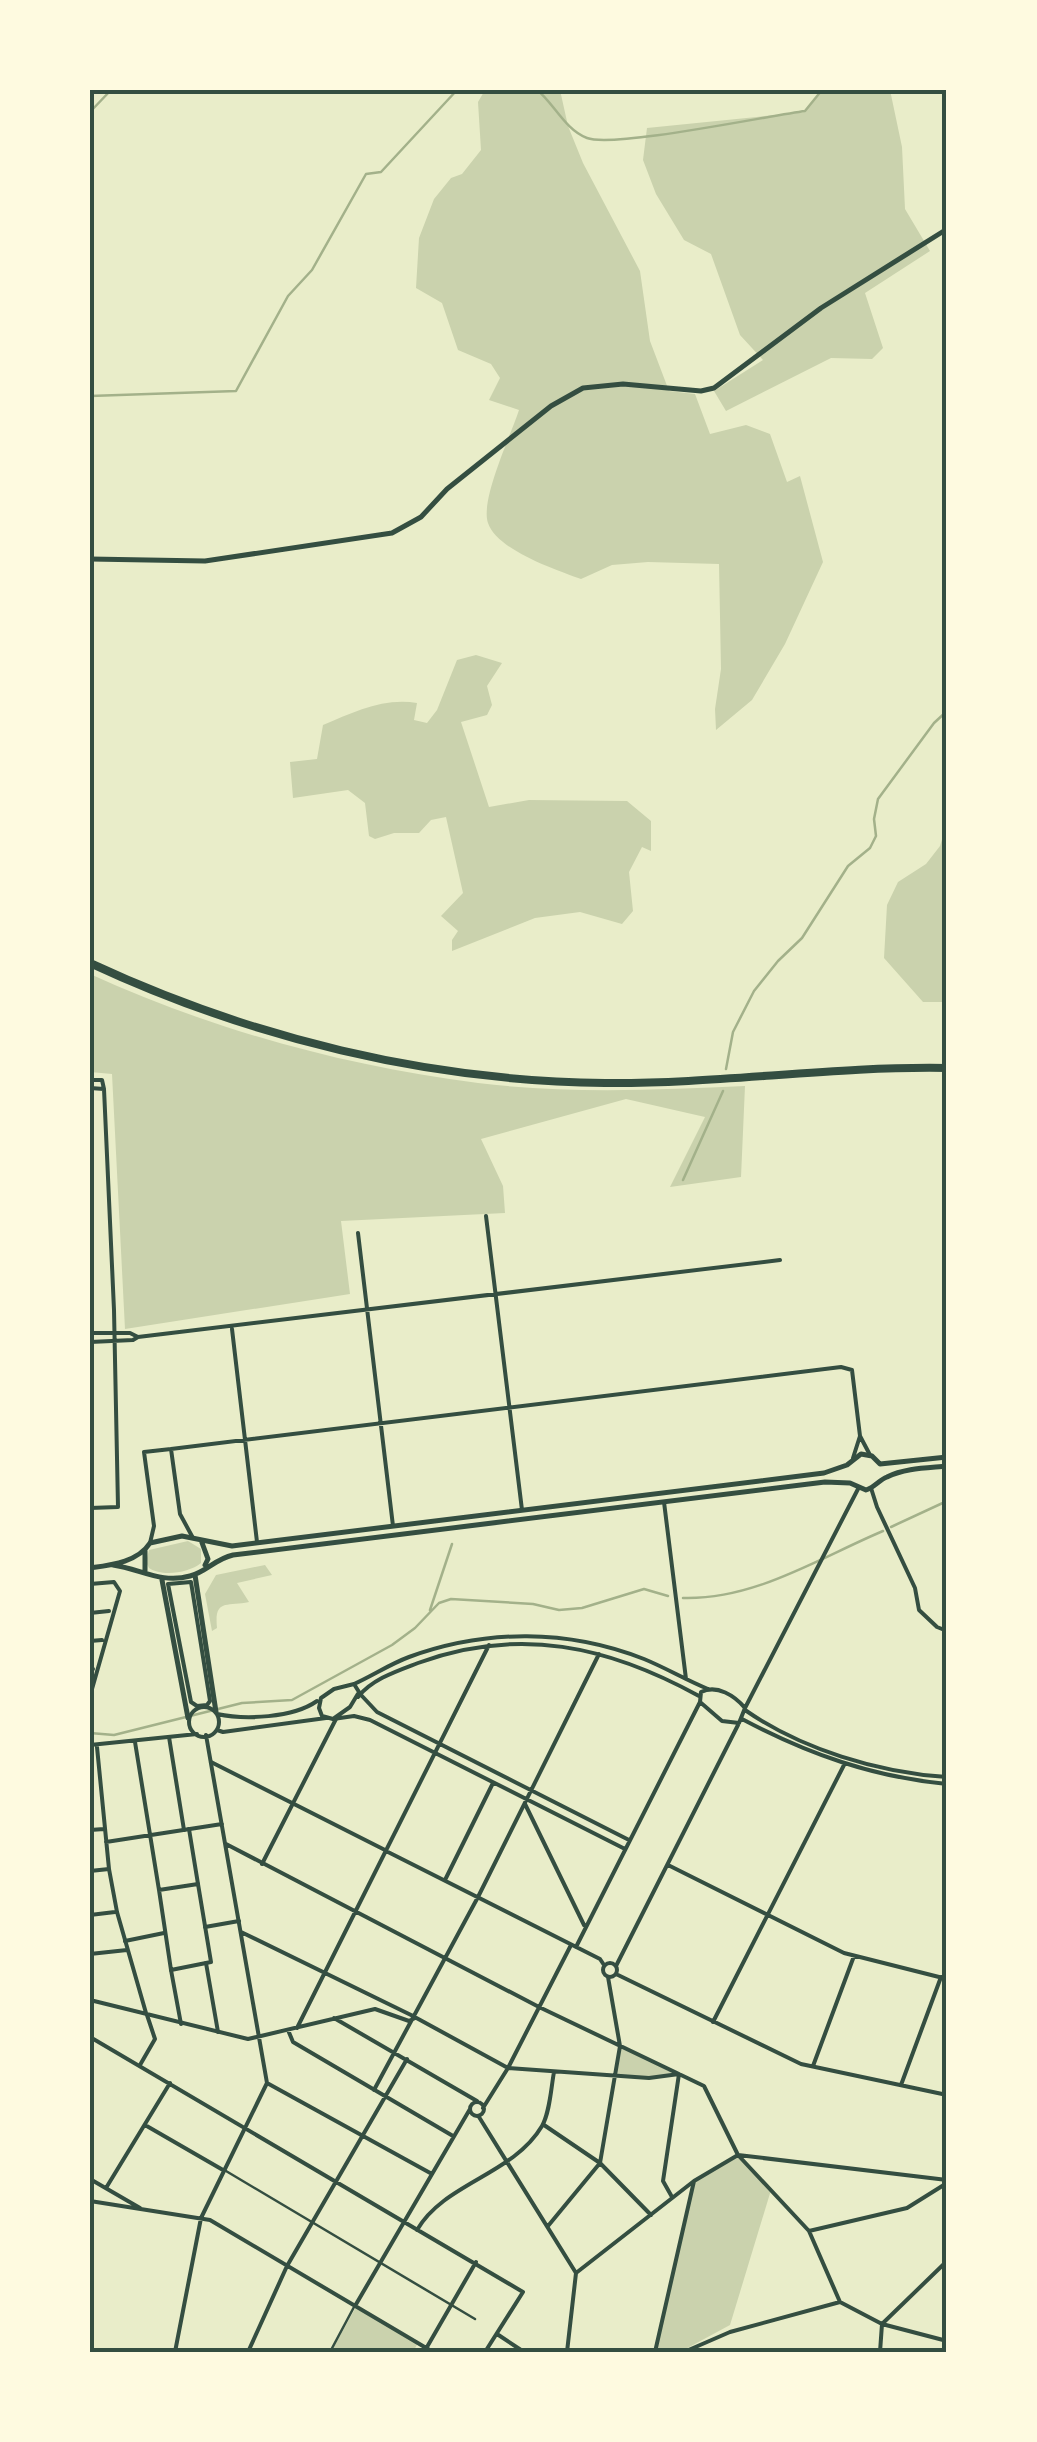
<svg xmlns="http://www.w3.org/2000/svg" width="1037" height="2442" viewBox="0 0 1037 2442" font-family="'Source Serif 4',serif">
  <style>
    .green { fill: #cad2ad }
    .lines { fill: none; stroke-linecap: round; stroke-linejoin: round }
    .stream { stroke: #a3b18a; stroke-width: 2.5 }
    .service { stroke: #344e41; stroke-width: 2.5 }
    .pedestrian { stroke: #344e41; stroke-width: 4 }
    .minor { stroke: #344e41; stroke-width: 4 }
    .tertiary { stroke: #344e41; stroke-width: 5 }
    .trunk { stroke: #344e41; stroke-width: 8 }
    .neatline { fill: none; stroke: #344e41; stroke-width: 4 }
  </style>
  <rect width="100%" height="100%" fill="#e9edc9"/>
  <path class="green" d="M485 90H560L568 126 583 163 640 271 650 341 669 391 695 394 710 434 746 425 770 434 787 482 800 476 823 562 785 644 752 700 716 730 715 709 721 669 719 564 648 562 612 565 581 579C556 570 497 550 488 523 480 500 511 435 519 410L489 400 500 378 491 364 458 350 442 303 416 288 419 238 434 199 451 178 462 174 481 150 478 102Z
    M823 90H890L902 147 905 209 930 251 865 293 883 348 872 359 831 358 726 411 714 391 763 360 740 335 711 254 684 240 656 194 643 160 647 128 805 112Z
    M476 655 502 663 487 686 492 705 487 715 461 722 489 807 529 800 627 801 651 821V851L642 847 629 872 633 911 622 924 580 912 535 918 452 951V940L458 931 441 916 463 893 446 817 431 820 419 833H394L375 839 369 836 365 803 348 790 293 798 290 762 317 759 323 725C353 712 385 697 417 703L414 720 427 723 437 710 457 660Z
    M947 823V1002H923L884 958 887 905 898 882 926 864 940 846Z
    M90 974C213 1030 344 1066 478 1083 566 1094 657 1090 745 1086L741 1177 670 1187 705 1117 626 1099 481 1139 503 1186 505 1213 341 1221 350 1294 125 1329 112 1074 90 1072Z
    M188 1541 201 1549V1563C189 1573 162 1577 149 1568L146 1562 149 1550Z
    M265 1565 272 1575 237 1583 249 1602C227 1607 214 1598 217 1628L212 1631 205 1594 216 1575Z
    M620 2046 679 2074 649 2078 615 2075Z
    M738 2155 771 2190 730 2325 680 2352H655L694 2181Z
    M356 2307 418 2343 413 2352H331Z"/>
  <g class="lines">
    <path class="stream" d="M537 90C553 102 565 130 587 138 614 148 767 116 805 111L822 90
      M90 112 111 90
      M90 396 236 391 288 296 312 270 366 174 381 172 457 90
      M726 1069 733 1032 754 991 778 961 802 938 848 866 870 848 876 836 874 819 878 799 934 723 947 711
      M683 1180 723 1091
      M891 1527 947 1501
      M683 1598C755 1600 819 1558 883 1531
      M430 1610 452 1544
      M90 1733 114 1735 242 1703 292 1700 392 1645 415 1628 439 1603 451 1599 533 1604 559 1610 582 1608 644 1589 668 1596"/>
    <path class="service" d="M226 2171 475 2319
      M330 2352 354 2307"/>
    <path class="pedestrian" d="M191 1582 210 1701 207 1705 197 1706 191 1702 168 1584Z
      M90 1613 109 1611
      M90 1669H93
      M169 1737 184 1830
      M211 1762 385 1850
      M189 1829 198 1884
      M262 1864 337 1717
      M205 1927 239 1921
      M125 1941 164 1933
      M206 1963 218 2032
      M171 1970 181 2024
      M140 2065 155 2039 147 2015
      M124 2352H125"/>
    <path class="minor" d="M90 1080H102L104 1089
      M90 1088 104 1089
      M486 1216 522 1510
      M358 1233 393 1526
      M232 1329 257 1542
      M90 1333H130L138 1337
      M90 1342 133 1340 138 1337 780 1260
      M171 1449 180 1514 193 1538
      M853 1458 860 1436
      M871 1488 877 1507 915 1588 919 1610 937 1627 947 1631
      M664 1502 686 1679
      M90 1508 118 1507 114 1310 104 1089
      M150 1543 154 1526 144 1452 171 1449 841 1367 852 1370 860 1436 870 1455
      M90 1584 114 1582 120 1591 90 1696
      M90 1641 102 1640
      M354 1684C372 1676 390 1664 409 1657 486 1629 568 1629 644 1659 666 1668 686 1680 708 1689
      M354 1684 359 1692 350 1707 333 1719 322 1716 319 1708 321 1698 334 1689Z
      M362 1696 377 1712 629 1840
      M358 1697C372 1679 397 1671 418 1663 519 1626 608 1646 699 1696
      M189 1722a15 15 0 1 1 30 0a15 15 0 1 1-30 0Z
      M745 1708 858 1489
      M745 1710C801 1749 879 1773 947 1777
      M217 1714C245 1720 293 1718 317 1701
      M333 1719 354 1716 370 1720 625 1849
      M742 1719C808 1754 873 1777 947 1784
      M217 1730 223 1732 326 1718
      M206 1735 267 2083
      M135 1742 159 1890
      M90 1745 197 1734
      M97 1747 109 1869 117 1912 146 2013
      M525 1804 584 1925
      M90 1830 104 1829
      M106 1842 222 1824
      M226 1844 539 2007 704 2086 738 2155 809 2231 840 2302 882 2324 947 2341
      M386 1851 600 1959 604 1965
      M668 1865 844 1953 947 1979
      M90 1871 109 1869
      M445 1880 493 1783
      M198 1884 211 1962 171 1970 159 1890Z
      M90 1915 115 1912
      M241 1932 411 2015 508 2068 649 2078 679 2074 663 2181 672 2197
      M576 1947 700 1702 701 1692C717 1684 735 1696 745 1708L739 1723 722 1721 700 1702
      M90 1954 127 1950
      M603 1970a7 7 0 1 1 14 0a7 7 0 1 1-14 0Z
      M616 1966 738 1725
      M616 1974 801 2064 947 2095
      M90 2000 248 2039 375 2009 409 2021 415 2018
      M334 2018 477 2101
      M713 2022 844 1765
      M297 2028 489 1645
      M288 2030 293 2042 453 2136
      M90 2037 523 2292 485 2352
      M813 2066 854 1956
      M267 2083 432 2174
      M901 2085 941 1977
      M374 2090 478 1897 599 1654
      M470 2109a7 7 0 1 1 14 0a7 7 0 1 1-14 0Z
      M483 2108 508 2068 571 1945
      M479 2117 576 2273
      M145 2125 223 2170
      M544 2125 600 2163 651 2215
      M90 2179 140 2208
      M106 2188 170 2083
      M90 2201 210 2220 433 2352
      M548 2226 600 2163 620 2046 608 1977
      M417 2230C444 2183 513 2175 542 2126 550 2112 551 2088 554 2072
      M809 2231 907 2208 947 2183
      M355 2306 470 2109
      M497 2334 524 2352
      M427 2347 476 2262
      M175 2352 201 2218 267 2083
      M248 2352 287 2266 407 2059
      M567 2352 576 2273 694 2181 738 2155 947 2180
      M655 2352 694 2181
      M684 2352 730 2332 840 2302
      M880 2352 882 2324 947 2261"/>
    <path class="tertiary" d="M90 559 205 561 392 533 421 517 447 489 551 406 583 388 623 384 701 391 714 388 821 308 947 229
      M201 1540 208 1559 205 1565
      M113 1565C141 1569 161 1584 190 1576 206 1572 215 1559 233 1555L825 1482 850 1483 866 1490C875 1487 879 1480 887 1477 905 1468 927 1468 947 1466
      M90 1568C111 1565 138 1562 150 1543L182 1536 232 1546 824 1473 847 1465 861 1454 872 1456 880 1464 947 1457
      M145 1571V1551
      M195 1575 216 1712
      M162 1580 188 1718"/>
    <path class="trunk" d="M90 963C251 1038 427 1081 605 1083 719 1084 833 1066 947 1068"/>
  </g>
  <rect width="1037" height="2442" fill="none" stroke="#fefae0" stroke-width="185"/>
  <rect x="92" y="92" width="852" height="2258" class="neatline"/>
</svg>
